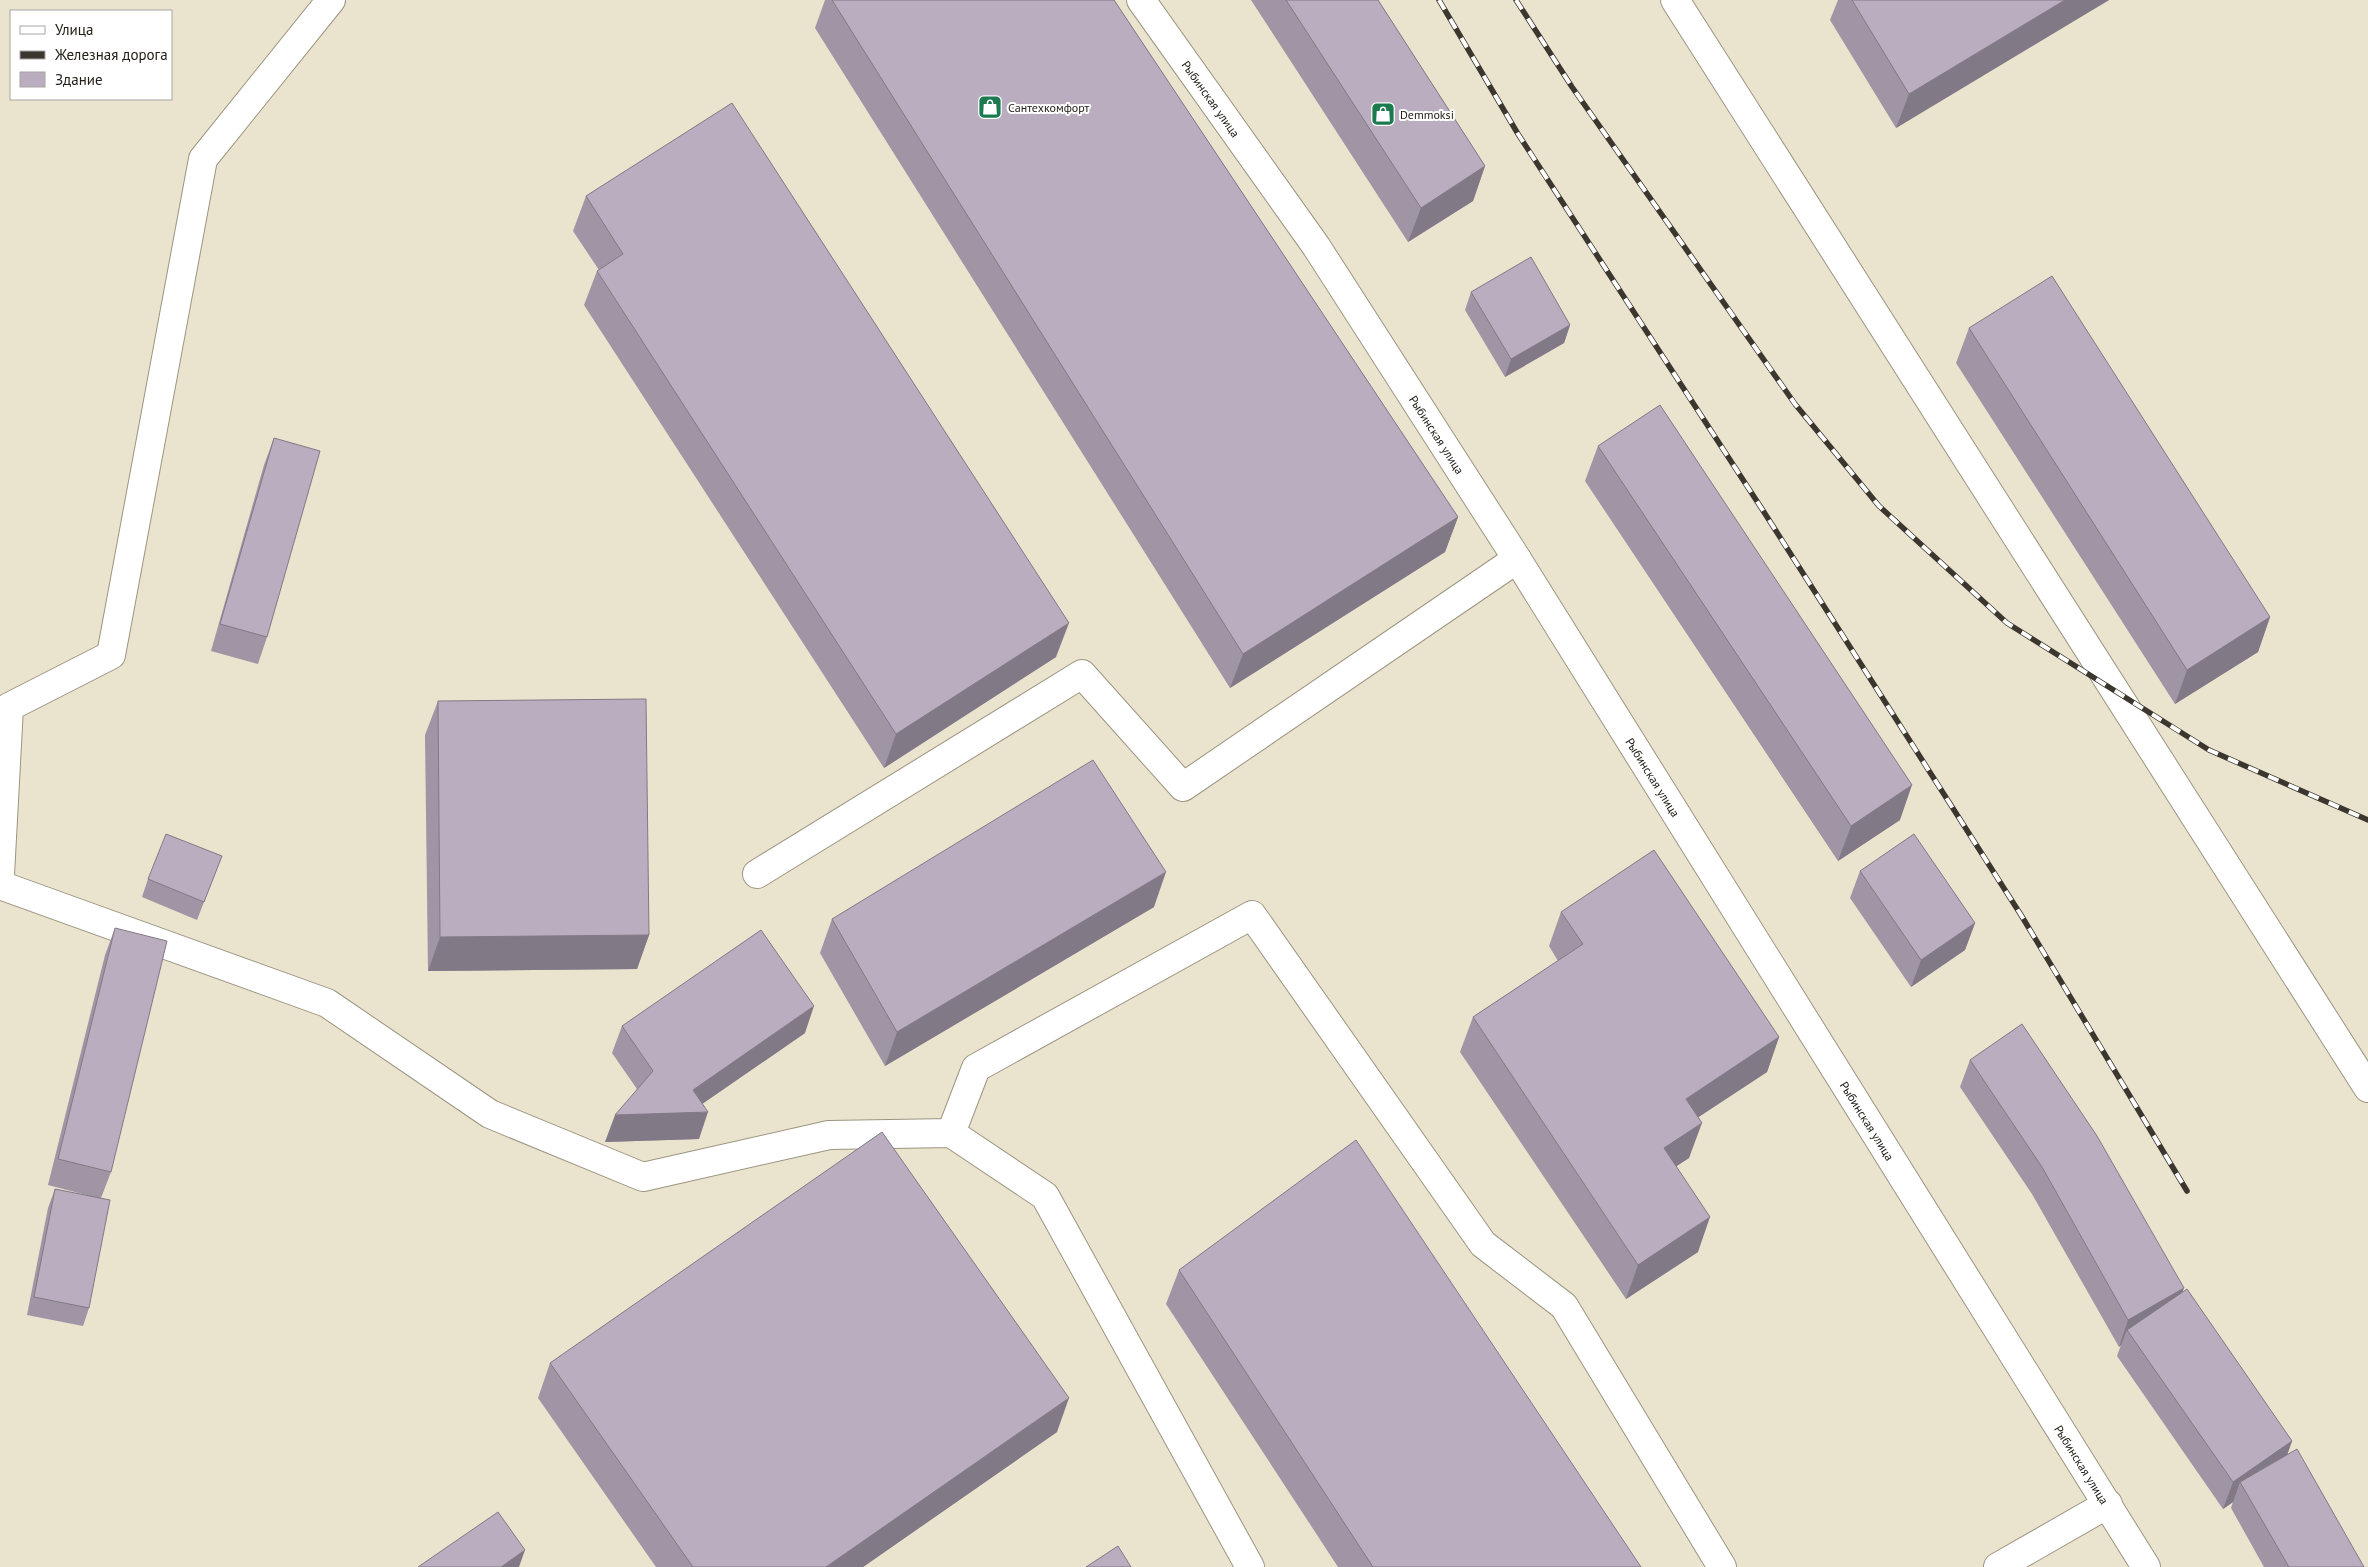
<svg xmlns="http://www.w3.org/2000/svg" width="2368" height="1567" viewBox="0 0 2368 1567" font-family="'PT Sans',sans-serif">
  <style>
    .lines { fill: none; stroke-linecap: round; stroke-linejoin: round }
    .minor-casing { stroke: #9b9581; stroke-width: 30 }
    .major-casing { stroke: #9b9581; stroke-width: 30 }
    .minor { stroke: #fff; stroke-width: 28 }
    .major { stroke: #fff; stroke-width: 28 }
    .rail-casing { stroke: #3b372f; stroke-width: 5.5 }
    .rail { stroke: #fff; stroke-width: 4; stroke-dasharray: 11; stroke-linecap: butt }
    .wall { fill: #9f95a4 }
    .shaded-wall { fill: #827986 }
    .building { fill: #b9adbf; stroke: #827986 }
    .labels { text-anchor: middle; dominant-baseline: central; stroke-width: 4; stroke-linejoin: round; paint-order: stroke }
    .street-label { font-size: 12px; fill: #232019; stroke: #fff }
    .poi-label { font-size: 12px; fill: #232019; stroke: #fff; text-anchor: start }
  </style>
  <rect width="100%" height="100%" fill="#eae3ce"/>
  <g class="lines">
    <g class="minor-casing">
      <path id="minor" d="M1675 0 2368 1088
        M757 874 1082 674 1183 787 1517 559
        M0 875 9 707 111 655 203 159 331 0
        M0 885 327 1003 490 1114 643 1177 829 1135 951 1133
        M1250 1567 1045 1196 951 1133 976 1068 1252 915 1483 1244 1564 1306 1722 1567
        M1998 1567 2108 1504"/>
    </g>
    <g class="major-casing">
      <g id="major">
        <path id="s1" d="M1141 0 1316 246 1517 559 2146 1567"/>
      </g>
    </g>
    <use href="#minor" class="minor"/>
    <use href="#major" class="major"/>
    <g class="rail-casing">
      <path id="rail" d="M1439 0 1518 134 1762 509 2021 915 2187 1191
        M1516 0 1572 87 1795 404 1879 506 2007 623 2209 750 2368 820"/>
    </g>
    <use href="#rail" class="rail"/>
  </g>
  <path class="wall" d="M825 0H1114L1458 517 1445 552 1230 688 815 28Z
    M1251 0H1378L1485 166 1473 201 1408 242Z
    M1838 0H2109L1896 128 1830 20Z
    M586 196 1056 657 884 768 584 305 597 271 599 270 573 231Z
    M1471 292 1570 325 1564 343 1505 377 1465 310Z
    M1969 328 2270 617 2258 652 2175 704 1956 363Z
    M274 438 267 637 258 664 211 651 264 465Z
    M1598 446 1900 820 1838 861 1585 481Z
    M438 701 649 935 637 969 428 971 425 735Z
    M222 856 197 920 142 897 148 879Z
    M1860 871 1975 923 1965 950 1911 987 1850 898Z
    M1154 907 885 1066 820 953 832 919Z
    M1561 912 1779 1037 1767 1072 1698 1117 1689 1158 1676 1166 1698 1252 1626 1299 1460 1052 1473 1017 1558 961 1549 946Z
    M115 928 111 1172 101 1198 89 1308 83 1326 27 1315 48 1208 55 1189 94 1197 48 1185 105 955Z
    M622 1026 805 1033 702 1104 699 1139 605 1142 637 1089 612 1053Z
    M1970 1060 2183 1291 2292 1441 2287 1455 2364 1567H2264L2231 1508 2233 1502 2223 1509 2117 1356 2121 1345 2119 1347 2032 1194 1960 1087Z
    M1179 1270 1641 1567H1338L1166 1304Z
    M550 1363 1057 1432 863 1567H656L538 1398Z"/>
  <path class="shaded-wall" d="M2065 0H2109L1896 128 1909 94Z
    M1485 166 1473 201 1408 242 1421 208Z
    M1570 325 1564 343 1505 377 1511 359Z
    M1458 517 1445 552 1230 688 1243 654Z
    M2270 617 2258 652 2175 704 2187 670Z
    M1069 623 1056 657 884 768 896 734Z
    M1912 785 1900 820 1838 861 1851 826Z
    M1166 872 1154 907 885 1066 897 1032Z
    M1975 923 1965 950 1911 987 1921 960Z
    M649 935 637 969 428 971 440 937Z
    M814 1006 805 1033 689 1113 708 1112 699 1139 605 1142 615 1115 693 1090Z
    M1779 1037 1767 1072 1673 1134 1686 1099Z
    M1702 1123 1689 1158 1651 1183 1664 1148Z
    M1710 1217 1698 1252 1626 1299 1638 1265Z
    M2184 1288 2174 1315 2127 1330 2121 1345 2119 1347 2128 1320Z
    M1069 1398 1057 1432 863 1567H826Z
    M2292 1441 2283 1467 2240 1482 2233 1502 2223 1509 2233 1482Z
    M525 1550 519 1567H501Z"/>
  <path class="building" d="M832 0H1114L1458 517 1243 654Z
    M1286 0H1378L1485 166 1421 208Z
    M1852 0H2065L1909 94Z
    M732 103 1069 623 896 734 597 271 623 254 586 196Z
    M1531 257 1570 325 1511 359 1471 292Z
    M2052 276 2270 617 2187 670 1969 328Z
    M1660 405 1912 785 1851 826 1598 446Z
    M274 438 320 451 267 637 220 624Z
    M646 699 649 935 440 937 438 701Z
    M1093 760 1166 872 897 1032 832 919Z
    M166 834 222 856 204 902 148 879Z
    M1914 834 1975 923 1921 960 1860 871Z
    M1654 850 1779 1037 1686 1099 1702 1123 1664 1148 1710 1217 1638 1265 1473 1017 1583 944 1561 912Z
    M115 928 167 941 111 1172 58 1159Z
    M761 930 814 1006 693 1090 708 1112 615 1115 653 1071 622 1026Z
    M2022 1024 2097 1136 2184 1288 2128 1320 2042 1167 1970 1060Z
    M882 1132 1069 1398 826 1567H693L550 1363Z
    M1356 1140 1641 1567H1373L1179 1270Z
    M55 1189 110 1200 89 1308 34 1297Z
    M2187 1289 2292 1441 2233 1482 2127 1330Z
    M2297 1449 2364 1567H2289L2240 1482Z
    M498 1512 525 1550 501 1567H418Z
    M1118 1546 1131 1567H1086Z"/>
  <defs>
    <g id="shop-square" transform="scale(1.25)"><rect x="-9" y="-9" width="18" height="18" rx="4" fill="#1c7a50" stroke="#fff"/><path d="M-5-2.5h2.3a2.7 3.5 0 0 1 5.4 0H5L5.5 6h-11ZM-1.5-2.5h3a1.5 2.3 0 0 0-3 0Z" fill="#fff"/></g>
  </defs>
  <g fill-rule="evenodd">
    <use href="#shop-square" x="990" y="107"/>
    <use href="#shop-square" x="1383" y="114"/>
  </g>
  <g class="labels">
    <g class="street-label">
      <text stroke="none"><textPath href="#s1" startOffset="121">Рыбинская улица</textPath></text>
      <text stroke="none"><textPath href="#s1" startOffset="526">Рыбинская улица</textPath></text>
      <text stroke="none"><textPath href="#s1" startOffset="931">Рыбинская улица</textPath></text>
      <text stroke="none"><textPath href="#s1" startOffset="1336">Рыбинская улица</textPath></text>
      <text stroke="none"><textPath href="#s1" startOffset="1741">Рыбинская улица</textPath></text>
    </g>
    <g class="poi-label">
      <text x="1008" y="107">Сантехкомфорт</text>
      <text x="1400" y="114">Demmoksi</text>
    </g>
  </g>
  <rect x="10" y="10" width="162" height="90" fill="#ffffff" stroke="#a7a6a3"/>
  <rect x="20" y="26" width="25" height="8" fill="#ffffff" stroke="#a7a6a3"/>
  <text x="55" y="35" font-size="15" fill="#232019">Улица</text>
  <rect x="20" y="51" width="25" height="8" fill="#3b372f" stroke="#a7a6a3"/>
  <text x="55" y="60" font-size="15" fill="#232019">Железная дорога</text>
  <rect x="20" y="72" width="25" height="15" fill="#b9adbf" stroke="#a7a6a3"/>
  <text x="55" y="85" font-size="15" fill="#232019">Здание</text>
</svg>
